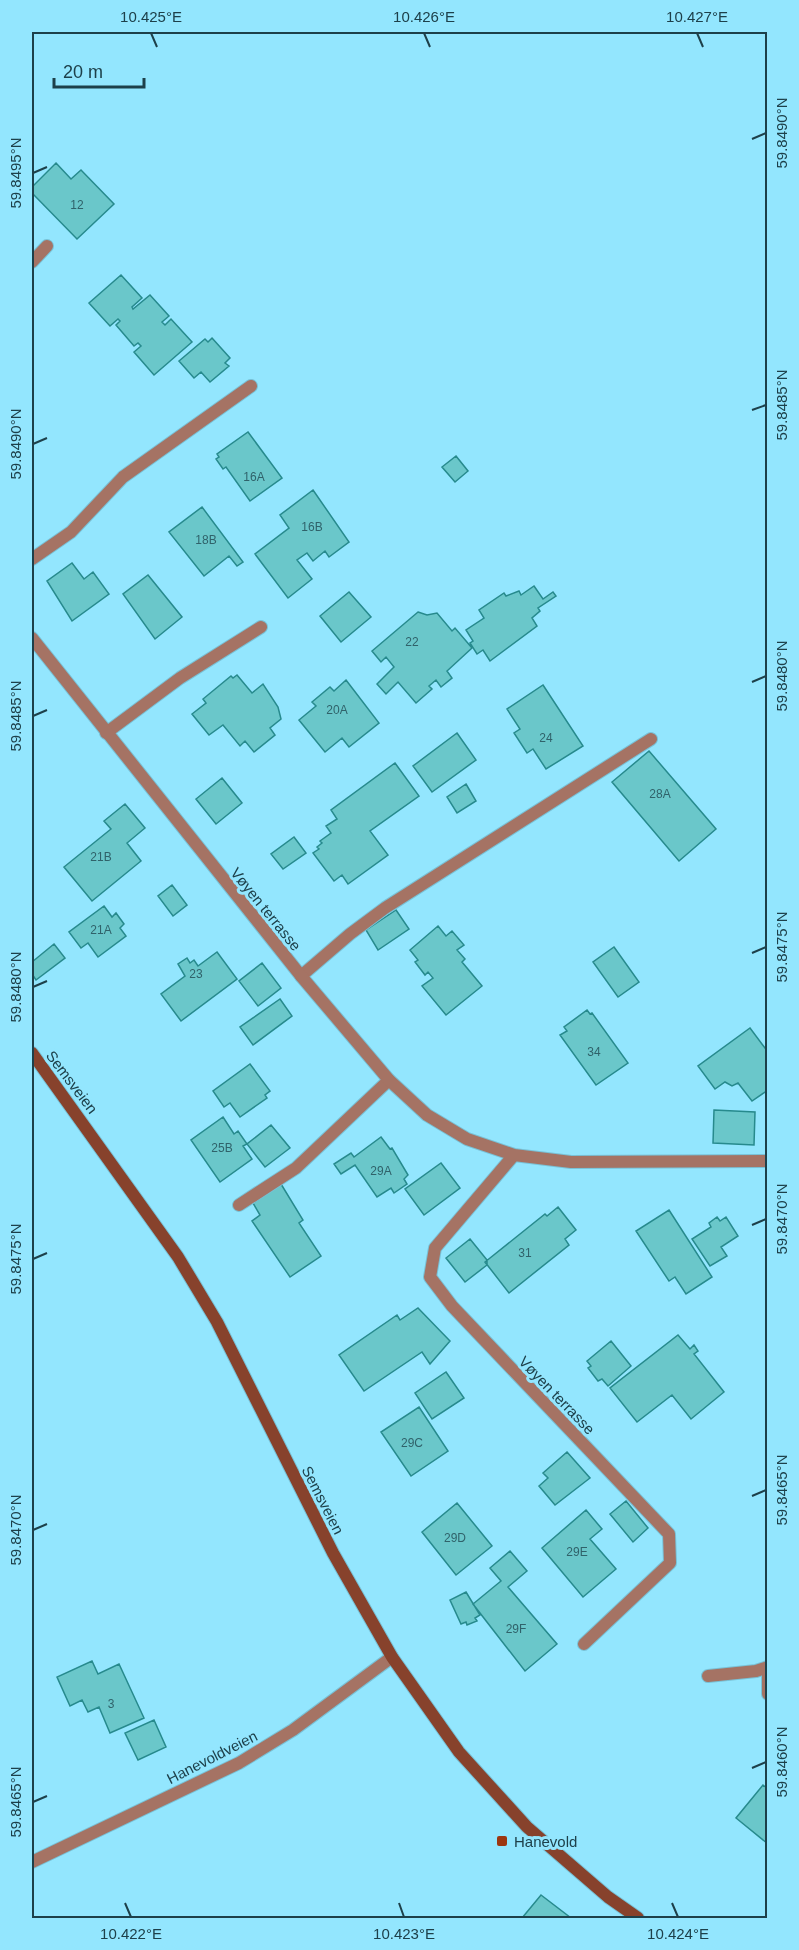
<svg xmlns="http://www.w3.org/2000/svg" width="799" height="1950" viewBox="0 0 799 1950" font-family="Helvetica,sans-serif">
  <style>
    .building { fill: #6ac7ca; stroke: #278a8d; stroke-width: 1.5 }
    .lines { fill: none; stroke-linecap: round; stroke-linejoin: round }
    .service-casing { stroke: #79c1d6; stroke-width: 14 }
    .minor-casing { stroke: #79c1d6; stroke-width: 14 }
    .secondary-casing { stroke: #79c1d6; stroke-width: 14 }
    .service { stroke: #a57364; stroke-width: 12 }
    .minor { stroke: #a57364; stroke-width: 12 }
    .secondary { stroke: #87422c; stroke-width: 12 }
    .ticks { fill: none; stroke: #1d404a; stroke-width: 2 }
    .poi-dot { fill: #9c3610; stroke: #93e6fe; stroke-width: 2 }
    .labels { text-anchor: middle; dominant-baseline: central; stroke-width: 6; stroke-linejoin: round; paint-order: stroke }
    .number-label { font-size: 12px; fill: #30626a }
    .street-label { font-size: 15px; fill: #1d404a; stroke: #93e6fe }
    .poi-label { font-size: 15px; fill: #1d404a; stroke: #93e6fe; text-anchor: start }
    .neatline { fill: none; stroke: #1d404a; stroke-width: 2 }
    .ticks-label { font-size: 15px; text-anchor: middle; fill: #1d404a }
  </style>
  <rect width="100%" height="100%" fill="#93e6fe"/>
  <path class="building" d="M56 163 71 179 81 170 114 204 77 239 32 193V187Z
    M121 275 142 298 132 307 133 309 150 295 169 316 162 322 165 325 171 319 192 342 154 375 134 352 141 346 138 343 134 346 116 325 120 321 118 319 110 326 89 303Z
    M212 338 230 358 225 363 229 366 210 382 201 372 194 378 179 361 205 339 208 342Z
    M248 432 282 478 250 501 226 467 223 469 216 459 219 457 217 454Z
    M456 456 468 471 455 482 442 467Z
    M313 490 349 542 329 557 325 551 313 561 307 553 297 560 312 579 288 598 255 554 289 528 280 515Z
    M202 507 243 562 237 566 229 556 204 576 169 532Z
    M72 563 84 579 93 572 109 594 72 621 47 581Z
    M148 575 182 617 155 639 123 594Z
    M534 586 543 599 553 592 556 596 538 608 540 611 532 618 537 626 490 661 483 650 477 654 470 643 473 641 466 630 484 618 479 610 504 593 506 596 519 591 521 595Z
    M349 592 371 617 341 642 320 616Z
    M418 612 427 615 437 613 452 631 455 628 472 648 447 671 452 678 441 687 436 680 429 686 432 689 416 703 398 682 386 694 377 684 394 667 386 657 381 662 372 651Z
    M237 675 252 693 263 684 278 707 281 719 270 728 275 735 254 752 245 741 240 746 223 725 209 735 192 714 206 703 203 699 231 676 233 678Z
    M346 680 379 723 349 747 342 738 325 752 299 720 316 706 312 702 330 687 334 691Z
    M543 685 583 746 546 769 533 749 527 753 514 733 520 729 507 709Z
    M457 733 476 760 432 792 413 766Z
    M649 751 716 829 679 861 612 782Z
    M395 763 419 796 370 831 388 855 348 884 342 875 334 881 313 853 319 849 317 847 322 843 320 841 331 833 326 826 337 819 331 810Z
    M222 778 242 803 216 824 196 799Z
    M466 784 476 801 457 813 447 797Z
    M125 804 145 828 127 843 141 861 92 901 64 867 111 829 104 821Z
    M294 837 306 853 283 869 271 854Z
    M172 885 187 905 173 916 158 896Z
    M104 906 112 917 116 913 124 924 120 928 126 936 98 957 88 943 81 948 69 932Z
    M396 910 409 929 378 950 366 930Z
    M438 926 446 936 452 931 464 945 457 950 465 959 462 962 482 986 446 1015 422 986 433 978 428 972 425 975 415 962 418 960 410 950Z
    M54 944 65 958 36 980 32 974V962Z
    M614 947 639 982 618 997 593 962Z
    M217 952 237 979 181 1021 161 994 185 976 178 964 187 958 190 963 194 960 198 966Z
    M262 963 281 988 258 1006 239 981Z
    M280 999 292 1016 253 1045 240 1027Z
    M587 1010 590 1014 592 1013 628 1063 596 1085 560 1035 567 1031 564 1027Z
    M750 1028 768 1052V1090L752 1101 738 1083 732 1086 725 1082 715 1089 698 1066Z
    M250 1064 270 1091 265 1095 267 1098 240 1117 230 1103 224 1107 213 1091Z
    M714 1110 755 1112 754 1145 713 1143Z
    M223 1117 234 1134 238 1131 247 1144 243 1146 252 1159 220 1182 191 1140Z
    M271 1125 290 1148 265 1167 247 1144Z
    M381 1137 390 1149 392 1148 408 1175 404 1179 407 1184 394 1193 391 1188 377 1197 355 1165 341 1174 334 1164 351 1153 354 1157Z
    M441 1163 460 1188 424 1215 405 1189Z
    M281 1184 303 1220 299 1223 321 1256 290 1277 252 1221 260 1215 253 1203Z
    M558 1207 576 1230 565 1239 569 1245 509 1293 485 1262 545 1214 547 1216Z
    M669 1210 712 1277 686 1294 675 1277 669 1281 636 1231Z
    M717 1217 720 1221 726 1217 738 1236 721 1247 727 1256 710 1266 692 1239 711 1227 709 1223Z
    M470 1239 487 1260V1265L465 1282 446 1258Z
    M418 1308 450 1341 430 1364 422 1352 364 1391 339 1355 397 1315 400 1320Z
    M678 1335 690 1349 694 1345 698 1351 694 1354 724 1392 691 1419 672 1395 637 1422 610 1388Z
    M611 1341 631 1366 608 1386 602 1379 598 1381 588 1368 591 1366 587 1361Z
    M446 1372 464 1398 432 1419 415 1393Z
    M419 1407 448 1451 411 1476 381 1432Z
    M567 1452 590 1478 555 1505 539 1486 548 1478 543 1473Z
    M626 1501 648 1528 633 1542 610 1514Z
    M457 1503 492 1546 456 1575 422 1532Z
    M586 1510 602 1529 590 1539 616 1569 583 1597 542 1548Z
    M510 1551 527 1571 508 1587 557 1644 525 1671 473 1604 501 1581 490 1568Z
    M466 1592 480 1615 475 1618 477 1621 467 1625 466 1622 461 1624 450 1600Z
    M92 1661 98 1674 119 1664 144 1718 110 1733 99 1707 88 1712 82 1700 70 1706 57 1677Z
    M154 1720 166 1747 138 1760 125 1733Z
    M763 1785 768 1789V1844L736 1818Z
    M541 1895 571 1918H522Z"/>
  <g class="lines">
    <g class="service-casing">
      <path id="service" d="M32 262 47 246
        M32 559 71 532 123 477 251 386
        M106 733 180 678 261 627
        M301 976 350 934 385 908 651 739
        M239 1205 296 1168 389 1080
        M768 1672V1694
        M708 1676 756 1671 768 1667"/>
    </g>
    <g class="minor-casing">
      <path id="minor" d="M32 638 301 976 389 1080 427 1115 467 1139 514 1155 571 1162 768 1161
        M514 1155 435 1248 430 1277 452 1306 669 1534 670 1563 584 1644
        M32 1862 239 1763 293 1730 392 1657"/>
    </g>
    <g class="secondary-casing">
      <path id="secondary" d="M32 1053 178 1257 217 1322 333 1553 392 1657 459 1752 527 1827 608 1897 638 1918"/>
    </g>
    <use href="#service" class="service"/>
    <use href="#minor" class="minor"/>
    <use href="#secondary" class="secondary"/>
  </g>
  <path class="ticks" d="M151 33 157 47M424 33 430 47M697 33 703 47M752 139 766 133M33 173 47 167M752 410 766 405M33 444 47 438M752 682 766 676M33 716 47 710M752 953 766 947M33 987 47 981M752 1225 766 1219M33 1259 47 1253M752 1496 766 1490M33 1530 47 1524M752 1768 766 1762M33 1802 47 1796M125 1903 131 1917M399 1903 404 1917M672 1903 678 1917"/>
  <rect class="poi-dot" x="496" y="1835" width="12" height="12" rx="3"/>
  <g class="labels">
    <g class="number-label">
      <text x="77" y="205">12</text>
      <text x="254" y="477">16A</text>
      <text x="312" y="527">16B</text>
      <text x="206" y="540">18B</text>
      <text x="412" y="642">22</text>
      <text x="337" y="710">20A</text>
      <text x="546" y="738">24</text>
      <text x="660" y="794">28A</text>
      <text x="101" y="857">21B</text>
      <text x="101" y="930">21A</text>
      <text x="196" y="974">23</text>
      <text x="594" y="1052">34</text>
      <text x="222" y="1148">25B</text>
      <text x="381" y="1171">29A</text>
      <text x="525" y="1253">31</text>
      <text x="412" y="1443">29C</text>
      <text x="455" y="1538">29D</text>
      <text x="577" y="1552">29E</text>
      <text x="516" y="1629">29F</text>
      <text x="111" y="1704">3</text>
    </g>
    <g class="street-label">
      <text transform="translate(266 909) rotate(51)">Vøyen terrasse</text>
      <text transform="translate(72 1082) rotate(53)">Semsveien</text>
      <text transform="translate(557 1395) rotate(46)">Vøyen terrasse</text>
      <text transform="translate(323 1500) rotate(63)">Semsveien</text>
      <text transform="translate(212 1757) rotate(-27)">Hanevoldveien</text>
    </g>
    <g class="poi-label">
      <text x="514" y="1841">Hanevold</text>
    </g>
  </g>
  <rect width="799" height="1950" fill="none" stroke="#93e6fe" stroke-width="66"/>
  <path d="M54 78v9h90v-9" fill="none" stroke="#1d404a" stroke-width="3"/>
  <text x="63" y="78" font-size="18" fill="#1d404a" stroke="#93e6fe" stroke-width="4.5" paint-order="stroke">20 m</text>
  <rect x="33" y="33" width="733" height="1884" class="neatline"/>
  <g class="ticks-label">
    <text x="151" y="22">10.425°E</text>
    <text x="424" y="22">10.426°E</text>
    <text x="697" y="22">10.427°E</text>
    <text transform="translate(782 133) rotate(-90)" y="5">59.8490°N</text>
    <text transform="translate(16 173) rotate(-90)" y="5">59.8495°N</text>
    <text transform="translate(782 405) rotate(-90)" y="5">59.8485°N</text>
    <text transform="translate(16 444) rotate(-90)" y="5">59.8490°N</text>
    <text transform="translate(782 676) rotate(-90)" y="5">59.8480°N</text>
    <text transform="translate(16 716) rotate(-90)" y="5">59.8485°N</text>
    <text transform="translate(782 947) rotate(-90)" y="5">59.8475°N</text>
    <text transform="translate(16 987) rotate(-90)" y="5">59.8480°N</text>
    <text transform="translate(782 1219) rotate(-90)" y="5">59.8470°N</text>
    <text transform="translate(16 1259) rotate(-90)" y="5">59.8475°N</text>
    <text transform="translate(782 1490) rotate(-90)" y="5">59.8465°N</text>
    <text transform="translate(16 1530) rotate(-90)" y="5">59.8470°N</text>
    <text transform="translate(782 1762) rotate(-90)" y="5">59.8460°N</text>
    <text transform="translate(16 1802) rotate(-90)" y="5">59.8465°N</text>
    <text x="131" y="1939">10.422°E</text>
    <text x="404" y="1939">10.423°E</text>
    <text x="678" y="1939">10.424°E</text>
  </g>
</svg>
